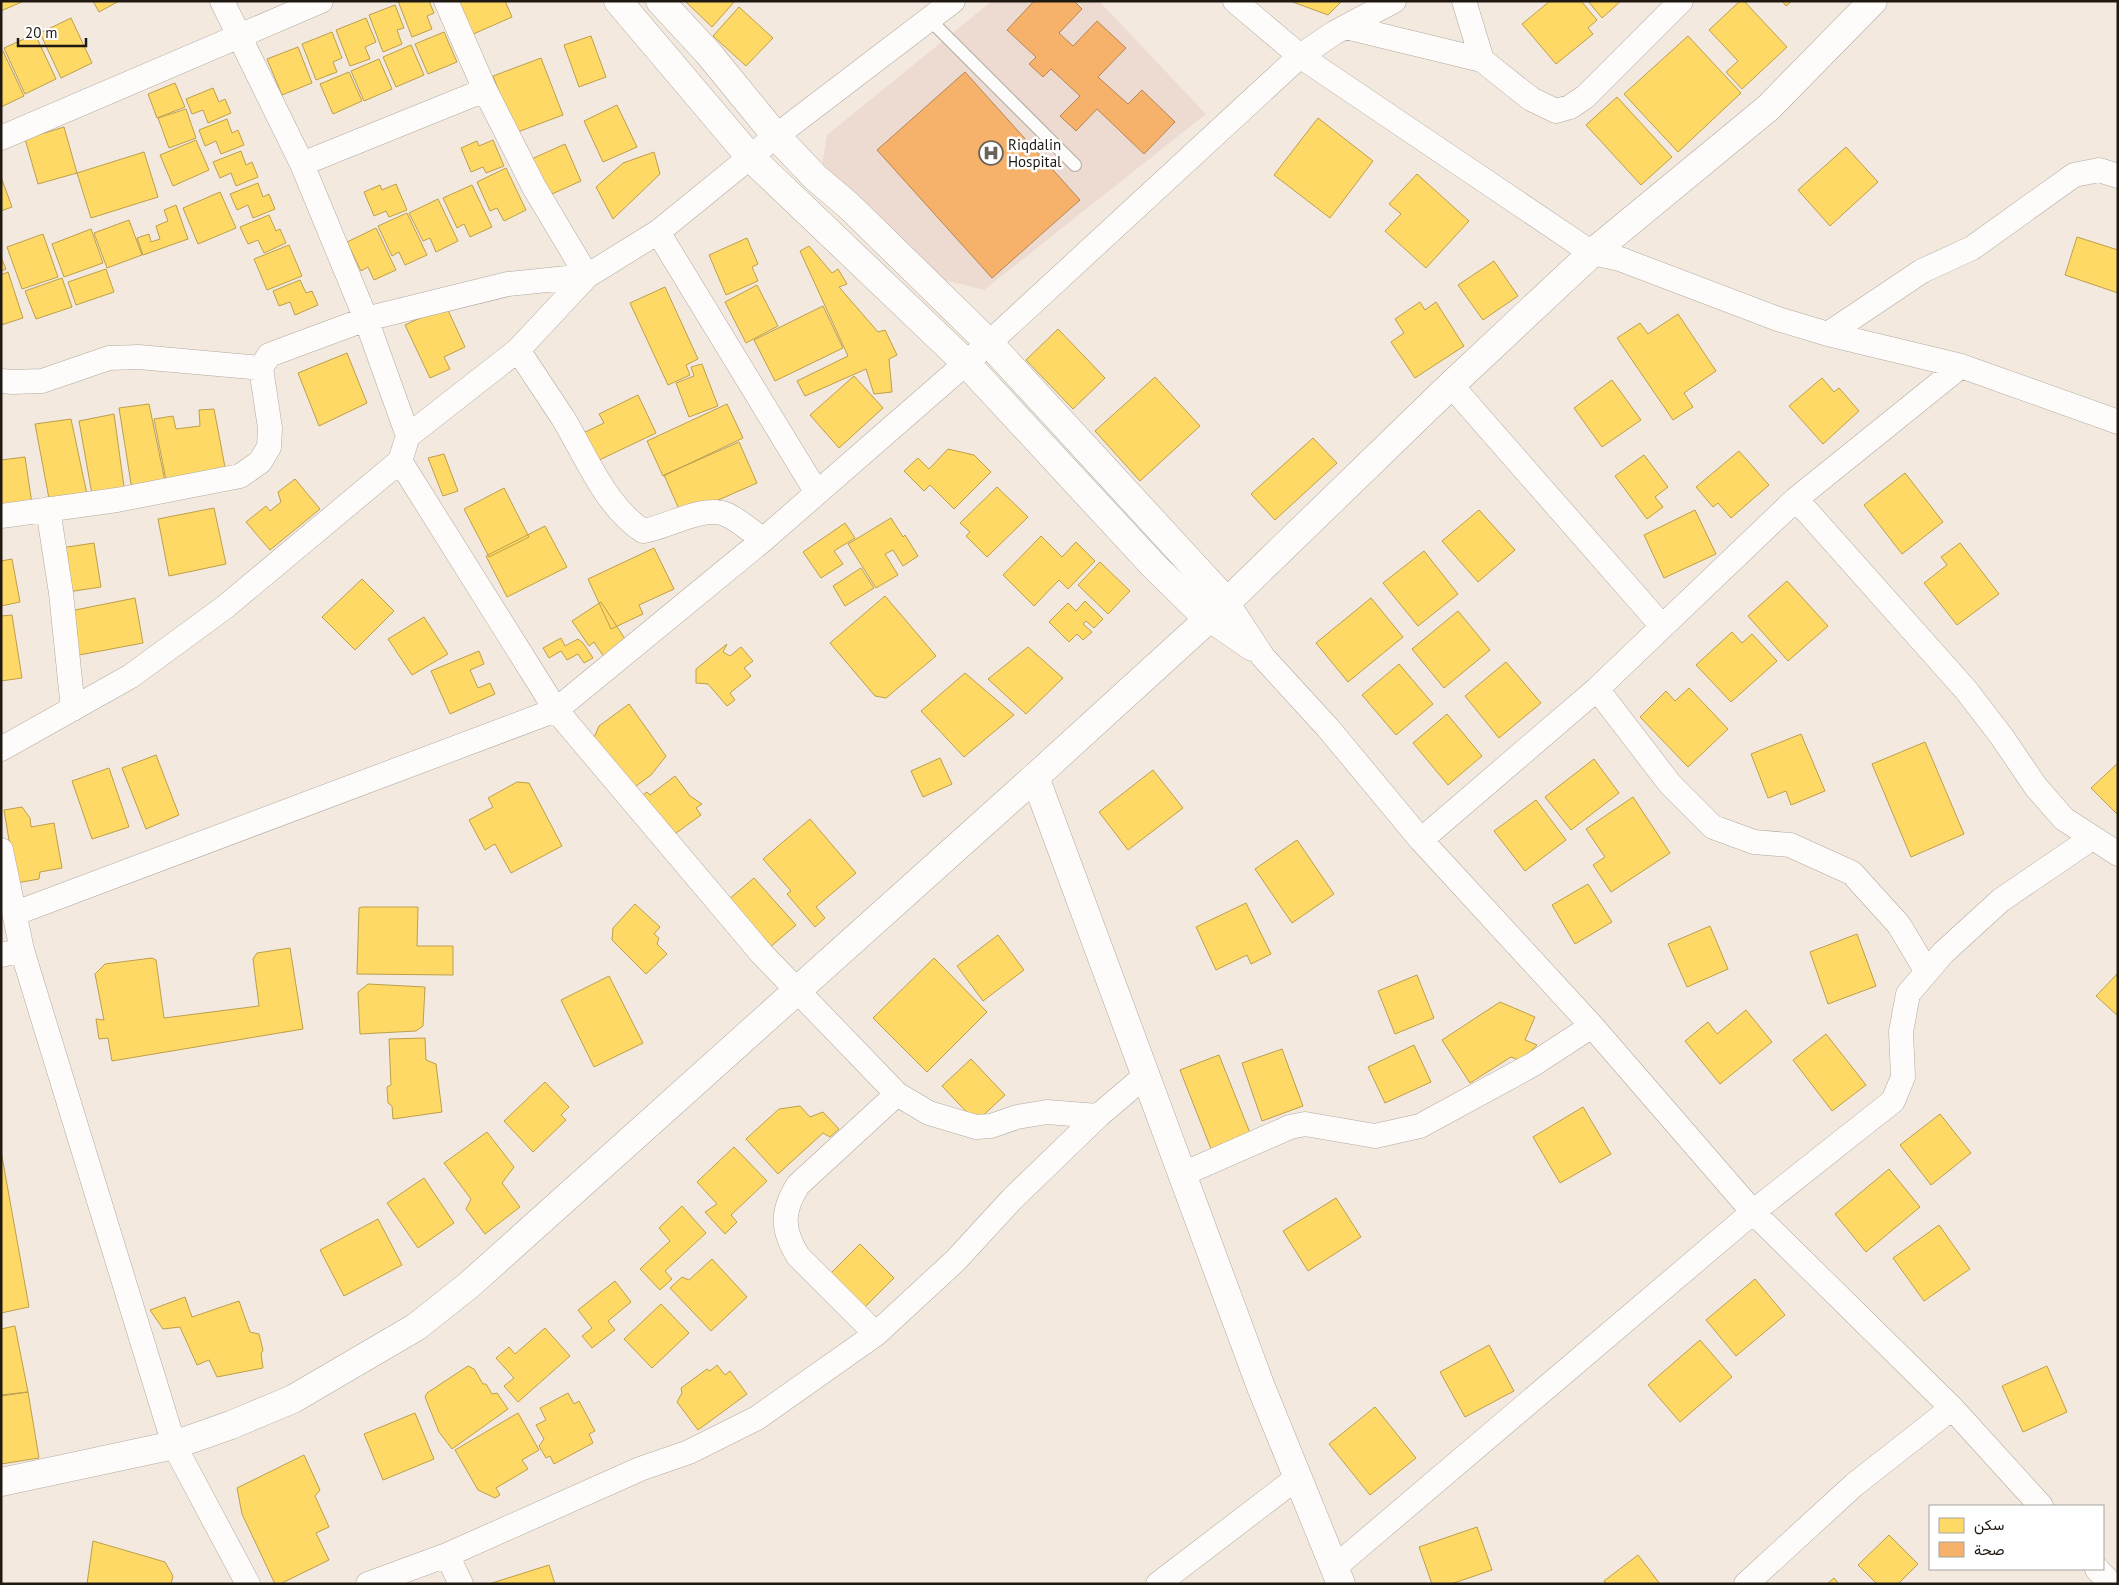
<svg xmlns="http://www.w3.org/2000/svg" width="2119" height="1585" viewBox="0 0 2119 1585" font-family="'PT Sans',Vazirmatn,sans-serif">
  <style>
    .medical { fill: #eddbd2 }
    .homes { fill: #ffd966; stroke: #bc9f4d }
    .health { fill: #f6b26b; stroke: #b68450 }
    .lines { fill: none; stroke-linecap: round; stroke-linejoin: round }
    .lane-casing { stroke: #b1a9a0; stroke-width: 14 }
    .street-casing { stroke: #b1a9a0; stroke-width: 25 }
    .secondary-casing { stroke: #b1a9a0; stroke-width: 29 }
    .primary-casing { stroke: #b1a9a0; stroke-width: 29 }
    .lane { stroke: #fdfcfa; stroke-width: 12 }
    .street { stroke: #fdfcfa; stroke-width: 24 }
    .secondary { stroke: #fdfcfa; stroke-width: 28 }
    .primary { stroke: #fdfcfa; stroke-width: 28 }
    .labels { text-anchor: middle; dominant-baseline: central; stroke-width: 5; stroke-linejoin: round; paint-order: stroke }
    .poi-label { font-size: 15px; fill: #201912; stroke: #fff; text-anchor: start }
  </style>
  <rect width="100%" height="100%" fill="#f4e9de"/>
  <path class="medical" d="M992 1H1099L1206 114 984 290 941 279 821 171 827 135Z"/>
  <path class="homes" d="M1 1H24L1 11Z
    M93 1H119L99 12Z
    M398 1H429L434 13 427 16 432 29 412 37Z
    M456 1H505L512 17 471 35Z
    M685 1H735L712 27Z
    M1290 1H1342L1328 15Z
    M1550 1H1581L1597 20 1588 28 1593 34 1556 64 1522 24Z
    M1588 1H1621L1602 18Z
    M1740 1H1744L1787 47 1742 89 1726 72 1738 61 1709 30Z
    M1782 1H1792L1786 6Z
    M395 5 404 28 397 30 402 44 383 52 369 15Z
    M739 7 773 38 746 66 713 36Z
    M71 18 92 63 61 78 40 33Z
    M366 18 376 42 365 47 370 59 350 66 336 30Z
    M332 32 342 58 333 62 337 72 316 80 302 44Z
    M444 32 457 62 428 74 415 44Z
    M35 34 56 79 25 94 4 48Z
    M591 36 606 77 579 87 564 45Z
    M1688 36 1741 93 1678 152 1624 94Z
    M411 45 424 75 396 87 383 57Z
    M298 47 312 83 282 95 267 59Z
    M3 51 24 96 1 107V52Z
    M541 58 563 115 515 133 493 76Z
    M379 59 392 89 364 101 351 71Z
    M349 72 362 101 333 114 320 84Z
    M175 83 185 107 157 118 148 94Z
    M213 88 219 102 225 99 231 113 208 123 203 110 192 114 186 99Z
    M1617 97 1672 157 1641 185 1586 125Z
    M617 105 637 147 603 162 584 121Z
    M186 109 196 138 169 148 158 118Z
    M1318 118 1373 161 1330 218 1274 175Z
    M227 119 232 133 238 130 244 145 221 154 216 141 205 146 199 130Z
    M64 127 77 173 38 184 25 139Z
    M196 140 209 170 173 186 160 155Z
    M493 140 504 166 486 173 483 167 471 172 461 148 477 141 479 146Z
    M565 144 581 181 543 198 527 161Z
    M1846 147 1878 182 1830 226 1798 190Z
    M241 151 246 165 252 162 258 177 236 186 231 173 220 178 213 162Z
    M144 152 158 197 91 218 77 173Z
    M654 152 660 174 613 219 596 187 623 163Z
    M506 168 526 210 504 221 497 208 490 211 477 182Z
    M1417 174 1469 221 1426 268 1385 231 1401 214 1389 204Z
    M1 177 12 207 1 211Z
    M258 183 263 197 269 194 275 209 253 218 248 205 237 210 230 194Z
    M396 184 407 210 389 217 386 211 374 216 364 192 380 185 382 190Z
    M472 185 492 227 470 237 464 224 457 228 443 198Z
    M220 192 236 228 198 244 183 208Z
    M438 199 458 241 436 252 430 238 423 241 409 213Z
    M176 205 188 239 143 255 137 238 149 234 151 242 160 239 156 226 168 221 164 210Z
    M407 213 427 255 405 265 399 252 392 256 378 226Z
    M269 215 276 231 280 229 286 243 264 253 258 240 248 244 240 227Z
    M129 220 142 255 107 268 94 233Z
    M376 228 396 270 374 280 368 267 361 271 347 242Z
    M91 229 103 263 64 277 52 244Z
    M43 234 58 277 22 289 7 247Z
    M2077 237 2118 250V293L2065 275Z
    M747 238 758 264 752 267 758 281 726 295 709 255Z
    M289 245 302 276 267 290 254 259Z
    M809 246 832 273 838 269 847 284 839 287 878 332 885 330 897 355 889 359 892 392 874 394 866 369 805 396 797 381 848 356 800 251Z
    M1 257 6 269 1 271Z
    M1494 261 1518 296 1483 320 1458 285Z
    M106 269 114 292 76 305 68 282Z
    M8 272 23 318 1 325V275Z
    M62 278 72 307 36 319 25 291Z
    M300 280 306 293 312 291 318 305 295 315 290 302 279 306 273 291Z
    M757 285 778 326 746 343 725 302Z
    M665 287 698 359 686 365 690 375 668 385 630 303Z
    M1420 302 1425 310 1436 302 1464 346 1415 378 1391 342 1404 333 1395 319Z
    M446 306 465 347 444 357 450 369 430 378 405 325Z
    M823 306 843 348 775 381 754 340Z
    M1678 314 1716 371 1684 393 1693 407 1673 420 1617 338 1640 323 1648 334Z
    M1058 329 1105 378 1073 409 1026 360Z
    M347 353 367 403 319 426 298 373Z
    M702 364 718 406 689 417 676 383 694 376 691 367Z
    M854 376 883 408 839 448 810 415Z
    M1155 377 1200 426 1140 481 1095 431Z
    M1822 378 1834 392 1839 388 1859 411 1823 444 1789 406Z
    M1612 380 1641 420 1602 447 1574 408Z
    M638 395 656 433 593 463 579 435 604 423 599 414Z
    M149 404 166 486 132 490 119 408Z
    M727 404 743 438 663 476 647 441Z
    M214 409 225 467 166 480 154 419 173 416 176 429 200 426 199 410Z
    M114 414 125 494 93 500 79 421Z
    M71 419 88 499 50 504 35 424Z
    M1313 438 1337 463 1275 520 1251 494Z
    M739 442 757 483 682 516 664 475Z
    M948 449 974 455 991 472 954 509 930 485 924 491 904 471 918 458 929 469Z
    M1739 451 1769 485 1731 518 1718 503 1713 507 1696 487Z
    M444 454 458 491 443 496 428 458Z
    M1644 455 1668 487 1655 497 1663 507 1647 519 1615 476Z
    M25 457 32 504 1 508V460Z
    M1905 473 1943 522 1902 554 1864 505Z
    M295 479 320 509 270 550 246 522 266 506 270 511 281 502 278 492Z
    M997 487 1028 517 987 557 966 536 970 532 960 523Z
    M504 488 529 537 489 557 464 509Z
    M214 508 226 564 169 576 158 519Z
    M1479 510 1515 550 1478 582 1442 541Z
    M1695 510 1716 554 1664 578 1644 535Z
    M891 518 903 537 905 535 918 556 903 566 893 550 885 554 898 575 876 588 848 544Z
    M845 523 855 538 834 551 843 564 821 578 803 552Z
    M545 526 567 567 507 597 486 556Z
    M1041 536 1062 557 1076 542 1095 561 1068 589 1059 580 1034 606 1003 575Z
    M94 543 101 587 61 593 54 549Z
    M1960 543 1999 594 1957 625 1924 583 1947 565 1941 557Z
    M654 548 674 589 639 605 643 614 611 629 588 579Z
    M1424 551 1458 594 1418 626 1383 583Z
    M12 559 20 602 1 606V561Z
    M1100 562 1130 591 1108 614 1078 585Z
    M861 568 874 588 845 606 833 586Z
    M362 579 394 611 355 650 322 617Z
    M1787 581 1828 626 1788 661 1748 616Z
    M885 596 936 656 886 698 875 696 830 643Z
    M135 598 143 643 74 656 65 612Z
    M1371 598 1403 637 1348 682 1316 643Z
    M1085 601 1103 619 1094 628 1086 621 1083 624 1092 632 1083 640 1077 634 1069 642 1049 622 1068 603 1076 611Z
    M601 602 627 642 604 657 594 642 589 646 572 621Z
    M1458 611 1490 650 1444 688 1412 649Z
    M12 615 22 678 1 681V616Z
    M424 617 448 654 412 675 388 639Z
    M1732 632 1742 643 1752 634 1777 661 1731 702 1696 665Z
    M561 638 565 646 578 639 583 643 593 658 584 663 578 654 567 660 561 651 549 658 543 648Z
    M727 644 723 652 730 656 741 647 753 661 744 668 751 676 730 693 735 700 727 706 708 684 696 683V669Z
    M1028 647 1063 678 1026 714 988 679Z
    M479 651 484 664 470 670 478 688 490 683 495 694 450 714 431 671Z
    M1506 662 1541 703 1499 738 1465 696Z
    M1399 664 1433 704 1396 735 1362 695Z
    M965 673 1014 715 964 757 921 711Z
    M1689 688 1728 729 1688 767 1640 717 1666 691 1675 701Z
    M629 704 666 756 651 775 621 797 587 754 599 726Z
    M1447 714 1482 756 1448 785 1413 743Z
    M1801 734 1825 791 1791 805 1786 791 1768 798 1751 754Z
    M1925 742 1964 834 1911 857 1872 764Z
    M156 755 179 815 146 829 122 768Z
    M940 758 952 784 923 797 911 771Z
    M1594 759 1619 793 1571 830 1545 797Z
    M2118 763V815L2091 788Z
    M109 768 129 827 92 839 72 781Z
    M1153 770 1183 808 1128 850 1099 812Z
    M675 776 690 796 702 804 696 808 701 815 672 836 632 803 647 792 650 795Z
    M517 782 529 783 562 846 511 873 495 844 485 850 469 820 493 807 488 798Z
    M1633 797 1670 853 1611 892 1593 865 1605 857 1586 829Z
    M1536 800 1566 840 1525 871 1494 831Z
    M22 807 30 818 31 827 54 823 62 868 40 872 39 879 16 883 4 810Z
    M810 819 856 873 816 907 825 918 815 927 787 894 791 891 763 859Z
    M1297 840 1334 894 1292 923 1255 869Z
    M754 878 796 925 762 954 721 906Z
    M1588 884 1612 922 1575 944 1552 905Z
    M1246 903 1271 954 1251 964 1247 955 1216 970 1196 927Z
    M635 904 660 927 654 934 659 938 657 944 667 954 646 974 612 940 613 928Z
    M362 907H418L417 946H453V975L357 974 359 908Z
    M1710 926 1728 969 1687 987 1668 944Z
    M1857 934 1876 986 1828 1004 1810 952Z
    M998 935 1024 970 983 1001 957 966Z
    M290 948 303 1029 112 1061 108 1038 99 1039 96 1019 104 1020 95 974 105 964 152 958 156 960 164 1018 259 1006 253 959 257 953Z
    M934 958 987 1012 927 1072 873 1018Z
    M2118 973V1016L2096 996Z
    M1417 975 1434 1018 1395 1034 1378 991Z
    M609 976 643 1043 594 1067 561 1000Z
    M368 984 425 987 423 1026 416 1031 360 1034 358 992Z
    M1500 1002 1535 1017 1525 1040 1537 1045 1521 1061 1511 1057 1470 1083 1442 1040Z
    M1746 1010 1772 1042 1720 1084 1685 1041 1708 1022 1717 1034Z
    M1826 1034 1866 1085 1832 1111 1793 1060Z
    M425 1038 426 1060 436 1064 442 1112 393 1119 392 1106 388 1103 387 1087 391 1085 389 1039Z
    M1414 1045 1431 1082 1385 1103 1368 1067Z
    M1282 1049 1303 1106 1262 1121 1242 1063Z
    M1219 1055 1250 1133 1211 1149 1180 1070Z
    M971 1059 1005 1095 976 1122 942 1086Z
    M545 1082 569 1107 561 1115 566 1120 533 1152 504 1121Z
    M800 1106 810 1117 823 1112 839 1129 830 1137 823 1133 778 1174 746 1139 779 1109Z
    M1583 1107 1611 1154 1560 1183 1533 1137Z
    M1940 1114 1971 1153 1931 1185 1900 1145Z
    M487 1132 514 1167 502 1183 520 1207 485 1234 466 1209 471 1199 444 1163Z
    M734 1147 767 1181 731 1215 737 1222 725 1234 705 1212 717 1204 697 1182Z
    M1 1151 29 1307 1 1313Z
    M1889 1169 1920 1207 1866 1252 1835 1214Z
    M424 1178 454 1223 418 1248 387 1203Z
    M1336 1198 1361 1237 1308 1271 1283 1231Z
    M682 1206 706 1233 665 1271 672 1279 660 1290 640 1269 670 1241 659 1228Z
    M378 1219 402 1265 344 1296 320 1250Z
    M1939 1225 1970 1269 1924 1301 1893 1258Z
    M860 1244 894 1278 863 1309 829 1275Z
    M712 1259 747 1297 711 1331 670 1288 682 1277 689 1280Z
    M1755 1279 1785 1315 1736 1356 1706 1320Z
    M615 1281 631 1302 608 1321 615 1330 592 1348 582 1336 592 1328 578 1310Z
    M185 1297 192 1317 239 1301 250 1332 259 1334 263 1350 261 1354 263 1368 217 1377 209 1360 197 1365 180 1327 163 1329 150 1310Z
    M661 1304 689 1333 652 1368 624 1339Z
    M15 1326 28 1392 1 1395V1329Z
    M545 1328 570 1356 518 1402 504 1386 514 1378 496 1358 509 1347 515 1354Z
    M1700 1340 1732 1377 1680 1422 1648 1385Z
    M1489 1345 1514 1391 1465 1417 1440 1372Z
    M717 1365 725 1375 730 1371 747 1394 698 1430 677 1402 682 1393 681 1388 707 1369 710 1371Z
    M468 1366 474 1369 483 1384H486L492 1394 497 1393 508 1409 452 1449 439 1432 425 1397 427 1393Z
    M2047 1366 2067 1412 2023 1432 2002 1386Z
    M28 1392 39 1458 1 1464V1396Z
    M568 1393 574 1404 579 1401 595 1431 589 1434 593 1443 554 1464 550 1456 546 1458 539 1446 544 1439 536 1425 546 1420 540 1408Z
    M1375 1407 1416 1458 1370 1495 1329 1444Z
    M415 1413 434 1459 383 1480 364 1434Z
    M518 1413 539 1450 522 1460 528 1469 496 1488 500 1495 495 1498 478 1490 455 1450Z
    M304 1455 320 1490 315 1496 329 1527 316 1533 329 1560 280 1584H275L242 1514 237 1488Z
    M1477 1527 1492 1570 1451 1584H1432L1419 1547Z
    M1889 1535 1918 1564 1898 1584H1877L1858 1565Z
    M93 1541 165 1562 173 1576 171 1584H87Z
    M1638 1555 1660 1584H1606L1604 1581Z
    M549 1565 555 1584H489Z
    M1834 1578 1839 1584H1827Z"/>
  <path class="health" d="M1034 1H1074L1082 9 1059 33 1073 46 1097 21 1126 48 1098 77 1128 104 1142 90 1175 122 1144 154 1097 109 1076 131 1060 116 1080 96 1051 69 1043 77 1029 64 1036 57 1007 30Z
    M965 72 1080 200 992 278 877 150Z"/>
  <g class="lines">
    <g class="lane-casing">
      <path id="lane" d="M929 19 1075 165"/>
    </g>
    <g class="street-casing">
      <path id="street" d="M222 1 302 164 366 319 408 436
        M1235 1 1300 56 1592 253 1620 259 1778 319 1828 334 1961 366 2118 422
        M1464 1 1482 60
        M1346 27 1482 60 1531 99 1556 111 1570 107 1585 97 1681 1
        M1 138 321 1
        M302 164 485 90
        M658 232 817 493
        M1828 334 1922 271 1972 248 2074 175 2099 170 2118 176
        M518 350C533 373 548 395 563 418 586 456 605 506 643 531 665 528 704 505 725 514 738 519 751 531 763 540
        M1 381 13 382 42 381 109 358 139 357 261 368
        M1451 385 1662 626
        M400 461 556 710 762 954 897 1094 929 1113 976 1127 991 1126 1017 1117 1047 1112 1098 1116
        M1796 499 1966 690 2002 737 2036 787 2064 819 2118 854
        M48 509 61 593 73 709
        M1 516 117 500 240 476 260 462 269 447 270 428 261 368 269 355 366 319 508 284 587 276 534 187 485 90 446 1
        M1227 602 1263 657 1328 728 1421 840 1592 1026 1753 1212 1952 1408 2041 1506
        M1207 618 1252 649
        M1597 689 1670 784 1713 827 1754 842 1790 845 1852 873 1899 925 1927 972
        M1 749 131 676 225 607 400 461 408 436 518 350 587 276 658 232 776 136 953 1
        M1421 840 1597 689 1796 499 1961 366
        M1 850 22 950 174 1445 248 1584
        M16 913 556 710 763 540 989 343 1300 56 1334 33 1394 1
        M1 955 22 950
        M1183 1174 1290 1127 1305 1124 1375 1136 1420 1126 1532 1065 1592 1026
        M876 1334 798 1256C782 1230 781 1212 798 1185L897 1094
        M447 1555 461 1584
        M1335 1567 1753 1212 1893 1101 1903 1077 1901 1032 1908 994 1943 953 2001 900 2092 838
        M2097 1569 2111 1584
        M368 1584 447 1555 640 1469 689 1452 757 1418 876 1334 956 1260 1012 1199 1098 1116 1146 1075
        M1158 1584 1298 1477
        M1746 1584 1854 1485 1952 1408"/>
    </g>
    <g class="secondary-casing">
      <path id="secondary" d="M618 1 750 157 966 363 1153 565 1207 618
        M660 1 709 54 776 136 816 178 848 205 989 343 1227 602
        M1035 777 1261 1387 1341 1584"/>
    </g>
    <g class="primary-casing">
      <path id="primary" d="M1 1482 174 1445 231 1425 293 1399 416 1327 469 1285 1035 777 1227 602 1451 385 1592 253 1768 108 1873 1"/>
    </g>
    <use href="#lane" class="lane"/>
    <use href="#street" class="street"/>
    <use href="#secondary" class="secondary"/>
    <use href="#primary" class="primary"/>
  </g>
  <defs>
    <g id="hospital-ring" transform="scale(1.25)"><circle r="9.5" fill="#fff" stroke="#6a6259" stroke-width="1.5"/><path d="M-5-5h3v3.5h4V-5h3V5h-3V1.5h-4V5h-3Z" fill="#6a6259"/></g>
  </defs>
  <g fill-rule="evenodd">
    <use href="#hospital-ring" x="991" y="153"/>
  </g>
  <g class="labels">
    <g class="poi-label">
      <text x="1008" y="144">Riqdalin<tspan x="1008" dy="17">Hospital</tspan></text>
    </g>
  </g>
  <rect width="2119" height="1585" fill="none" stroke="#201912" stroke-width="5"/>
  <rect x="1929" y="1505" width="175" height="65" fill="#ffffff" stroke="#a6a3a0"/>
  <rect x="1939" y="1518" width="25" height="15" fill="#ffd966" stroke="#a6a3a0"/>
  <text x="1974" y="1530" font-size="15" fill="#201912">سكن</text>
  <rect x="1939" y="1542" width="25" height="15" fill="#f6b26b" stroke="#a6a3a0"/>
  <text x="1974" y="1555" font-size="15" fill="#201912">صحة</text>
  <path d="M18 38v8h68v-8" fill="none" stroke="#201912" stroke-width="2.5"/>
  <text x="25" y="38" font-size="15" fill="#201912" stroke="#ffffff" stroke-width="4" paint-order="stroke">20 m</text>
</svg>
